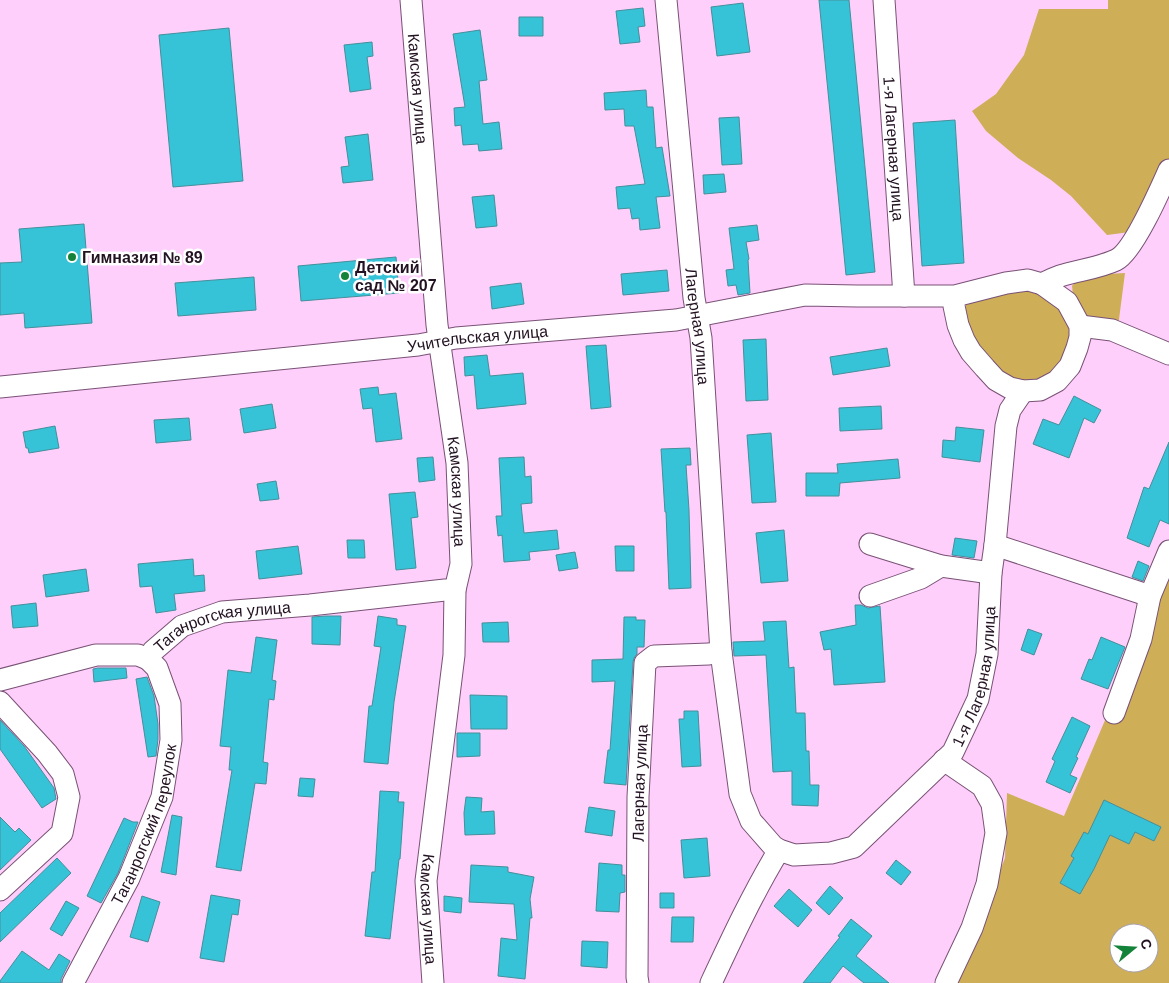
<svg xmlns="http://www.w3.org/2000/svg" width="1169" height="983" viewBox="0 0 1169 983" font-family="Helvetica,sans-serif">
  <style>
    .green { fill: #ceae57; fill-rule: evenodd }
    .building { fill: #36c3d7; stroke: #448f9b }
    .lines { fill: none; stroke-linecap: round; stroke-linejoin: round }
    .minor-casing { stroke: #795176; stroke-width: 23 }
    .minor { stroke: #fff; stroke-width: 21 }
    .poi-dot { fill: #14833a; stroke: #fff; stroke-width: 2 }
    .labels { text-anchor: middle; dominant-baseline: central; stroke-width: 5; stroke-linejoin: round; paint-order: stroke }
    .street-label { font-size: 16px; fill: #231222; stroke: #fff }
    .poi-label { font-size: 16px; font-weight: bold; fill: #231222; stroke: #fff; text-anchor: start }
  </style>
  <rect width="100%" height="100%" fill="#fecffa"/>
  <path class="green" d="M1108 0H1169V159L1150 200 1130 232 1107 235 1071 196 1051 180 1018 158 986 131 972 111 996 94 1024 55 1039 9H1108Z
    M1125 273 1118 327C1103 323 1081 318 1074 302 1072 297 1073 291 1072 286L1078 279 1108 274Z
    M1028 288 1062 310 1071 322 1072 346 1064 365 1036 385 1009 379 976 346 964 311 966 305 971 299Z
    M1169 544V983H955L960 976 1005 858 1007 793 1064 816 1106 718ZM1119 933H1149V963H1119Z"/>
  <path class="building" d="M819 0H849L875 272 846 275Z
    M743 3 750 52 717 56 711 7Z
    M643 8 645 26 638 27 640 42 620 44 616 11Z
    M519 17H543V36H519Z
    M229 28 243 181 173 187 159 35Z
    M480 30 487 80 479 81 483 124 499 122 502 149 479 151 478 144 463 145 461 125 455 126 454 108 465 107 453 34Z
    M372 42 373 56 367 57 371 89 350 92 344 45Z
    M646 90 647 107H653L656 148 662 147 670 196 656 197 660 228 640 230 639 218 632 219 630 208 618 209 616 187 645 184 634 126H625L624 109 605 110 604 93Z
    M739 117 742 164 722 165 719 118Z
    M955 120 964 263 922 266 913 123Z
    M368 134 373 180 343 183 341 167 349 166 345 137Z
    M724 174 726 192 704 194 703 175Z
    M494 195 497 226 476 228 472 197Z
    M84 224 92 323 25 328 24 313 0 315V263L22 262 19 229Z
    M757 225 759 240 746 242 749 259 748 260 750 293 738 295 736 285 728 286 726 270 734 269 729 228Z
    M396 257 399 293 301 301 298 266Z
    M667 270 669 291 623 295 621 274Z
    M254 277 256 310 178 316 175 283Z
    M521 283 524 304 492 309 490 287Z
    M766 339 768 400 746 401 743 340Z
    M606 345 611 407 591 409 586 346Z
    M887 348 890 366 833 375 830 357Z
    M487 355 490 376 523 373 526 404 477 409 474 375 465 376 464 357Z
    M378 387 379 395 396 393 402 439 376 442 372 408 363 409 360 389Z
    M1074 396 1101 410 1094 423 1084 418 1069 458 1033 444 1043 419 1059 425Z
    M272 404 276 428 244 433 240 409Z
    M881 406 882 429 840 431 839 408Z
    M189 418 191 440 156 443 154 420Z
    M55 426 59 448 29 453 28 448H26L23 432Z
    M956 427 984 430 980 462 942 457 943 440 955 441Z
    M771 433 776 502 752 503 747 435Z
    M1169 442V524L1160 520 1149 547 1127 538 1144 487 1149 489Z
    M690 448 691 465H686L689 510 691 588 669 589 666 512H665L661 449Z
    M433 457 435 480 419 482 417 458Z
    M524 457 525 477 531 476 532 503 521 504 524 533 557 530 559 549 529 552 530 560 504 562 502 535 498 536 496 516H502L499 458Z
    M898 459 900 478 840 483 839 496H806V473H838L837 464Z
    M276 481 279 499 260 501 257 484Z
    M415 492 418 517 411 518 416 568 396 570 389 494Z
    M784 530 788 581 761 583 756 533Z
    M955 538 977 541 974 558 952 555Z
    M347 540H364L365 558H348Z
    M298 546 302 574 259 579 256 551Z
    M615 546H634V571H616Z
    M575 552 578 568 559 571 556 555Z
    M193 559 194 576 204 575 205 591 174 594 176 610 156 613 152 586 140 587 138 564Z
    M1138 561 1149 566 1143 581 1132 577Z
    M86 569 89 591 46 597 43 575Z
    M36 603 38 626 13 628 11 606Z
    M855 605H861L868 608 880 606 885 682 834 685 831 649 824 650 820 632 856 625Z
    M326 616H341L340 645 312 644V617Z
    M378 616 397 619V625L406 626 394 702 388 764 364 762 369 706H372L381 647 374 646Z
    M624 617H636V620H645L644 647H637V654L634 658 633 662 626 785 604 783 608 750H610L615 681 592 682V660L623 659Z
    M786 621 789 668 794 667 796 713H805L806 751H809L810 785H819L818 806 792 805V771L773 772 766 655 734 656 733 642 765 641 763 622Z
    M508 622 509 642H483L482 623Z
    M1028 629 1042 634 1034 655 1021 650Z
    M256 637 277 640 272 680 276 681 274 700 269 699 263 762 268 763 266 784 255 783 241 871 216 867 232 770H229L231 747 220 746 228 670 251 673Z
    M1101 637 1125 647 1108 689 1081 679 1089 659 1092 660Z
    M98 668H126L127 678 94 682 93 669Z
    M147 677 154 696 158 724V739L156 756 148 757 136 679Z
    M470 695 507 696V729H471Z
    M684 711H698L701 766 682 767 679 719H684Z
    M1072 717 1090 726 1076 757 1078 758 1070 775 1077 778 1070 793 1046 782 1055 761 1052 759Z
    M0 720 24 746 54 788 56 799 42 808 0 749Z
    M457 733H480V756L457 757Z
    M300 778 315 779 313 797 298 796Z
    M380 791 399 792 398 802H404L400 859H399L390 939 365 936 372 872H375Z
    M466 797 482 798 481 812 494 811 495 834 465 835 464 813Z
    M1104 800 1161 827 1154 841 1135 832 1129 844 1110 835 1094 869 1080 894 1060 883 1074 858 1071 856 1084 832 1088 834Z
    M589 807 615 811 612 836 585 832Z
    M172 815 182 817 176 875 161 872Z
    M0 817 15 832 19 828 31 840 0 870Z
    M124 818 133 822H138L118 873 101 903 87 896Z
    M707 838 710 876 684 878 681 840Z
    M57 858 71 873 0 942V913Z
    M896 860 911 872 901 885 886 873Z
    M599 863 622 865V875H625V892L620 893 619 912 596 911Z
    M471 865 508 867V872L534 877 530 899 532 918H530L525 979 498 976 501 938 517 940 514 904 469 902Z
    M830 886 843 898 829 915 816 903Z
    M789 889 812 910 798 927 774 906Z
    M660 893H674V908H660Z
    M211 895 240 900 238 915 232 914 224 962 200 958Z
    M142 896 160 902 148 942 130 937Z
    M444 896 462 898 461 913 444 911Z
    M66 901 79 908 62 936 50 929Z
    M672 917H694L693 942H671Z
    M851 919 872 936 856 956 889 983H864L843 966 830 983H803L840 937 838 936Z
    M582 941 608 942 607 968 581 966Z
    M22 951 49 970 59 954 70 961 61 979V983H0V981Z"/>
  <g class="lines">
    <g class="minor-casing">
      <g id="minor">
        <path id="s1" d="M411 0 437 325 457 463 461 564 455 590 454 655 426 881 433 983"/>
        <path id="s2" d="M666 0 694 298 701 338 721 652 740 794 751 821 773 846 779 850 794 855 831 853 854 847 953 752 978 699 987 654 991 573 995 545 1006 426 1010 410 1023 391"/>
        <path id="s3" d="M884 0 904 296"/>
        <path d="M1042 284C1048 281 1054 278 1060 276 1079 270 1099 268 1116 260 1133 252 1161 188 1169 170"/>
        <path d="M1080 326 1112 330 1169 354"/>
        <path id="s4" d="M0 387 418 345 456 338 676 320 805 295 857 296H955L1006 283 1028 280 1042 284 1067 302 1080 326V337L1077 348 1070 366 1057 381 1040 390 1023 391 1010 388 996 380 985 368 971 352 964 340 958 325 954 306 955 296"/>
        <path d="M870 544 941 566 991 573"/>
        <path d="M995 545 1150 596"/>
        <path d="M870 596 921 578 941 566"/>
        <path id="s5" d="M0 680 96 655H138L148 659 153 651 182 626 222 612 310 605 445 590H455"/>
        <path d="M0 702 47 753 63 774 69 797 62 833 0 890"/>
        <path d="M1114 713 1141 639 1150 596 1169 551"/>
        <path d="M944 760 982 786 992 804 996 833 987 884 972 928 946 983"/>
        <path id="s6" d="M73 983 129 878 162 797 171 740 170 704 157 668 148 659"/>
        <path id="s7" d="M638 983 637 977 638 797 645 663 654 656 709 654 721 652"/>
        <path d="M711 983C732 938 753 893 779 850"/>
      </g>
    </g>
    <use href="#minor" class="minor"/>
  </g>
  <g class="poi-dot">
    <circle cx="72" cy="257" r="5"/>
    <circle cx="345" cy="276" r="5"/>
  </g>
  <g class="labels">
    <g class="street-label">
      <text stroke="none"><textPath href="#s1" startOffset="89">Камская улица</textPath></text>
      <text stroke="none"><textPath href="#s3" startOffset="149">1-я Лагерная улица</textPath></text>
      <text stroke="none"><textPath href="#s2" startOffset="328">Лагерная улица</textPath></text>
      <text stroke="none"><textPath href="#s4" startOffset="480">Учительская улица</textPath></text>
      <text stroke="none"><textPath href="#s1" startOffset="494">Камская улица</textPath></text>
      <text stroke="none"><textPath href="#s5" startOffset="238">Таганрогская улица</textPath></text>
      <text stroke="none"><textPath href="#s2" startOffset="1161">1-я Лагерная улица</textPath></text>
      <text stroke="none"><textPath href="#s7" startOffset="200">Лагерная улица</textPath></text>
      <text stroke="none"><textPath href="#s6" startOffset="175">Таганрогский переулок</textPath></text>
      <text stroke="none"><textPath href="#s1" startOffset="914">Камская улица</textPath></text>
    </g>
    <g class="poi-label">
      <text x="82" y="257">Гимназия № 89</text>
      <text x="355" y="267">Детский<tspan x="355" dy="18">сад № 207</tspan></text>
    </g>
  </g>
  <g transform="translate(1134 948) rotate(72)"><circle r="24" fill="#ffffff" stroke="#a7a0a7"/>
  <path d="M0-4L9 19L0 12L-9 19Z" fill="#14833a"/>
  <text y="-8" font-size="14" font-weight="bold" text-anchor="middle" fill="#231222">С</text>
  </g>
</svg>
